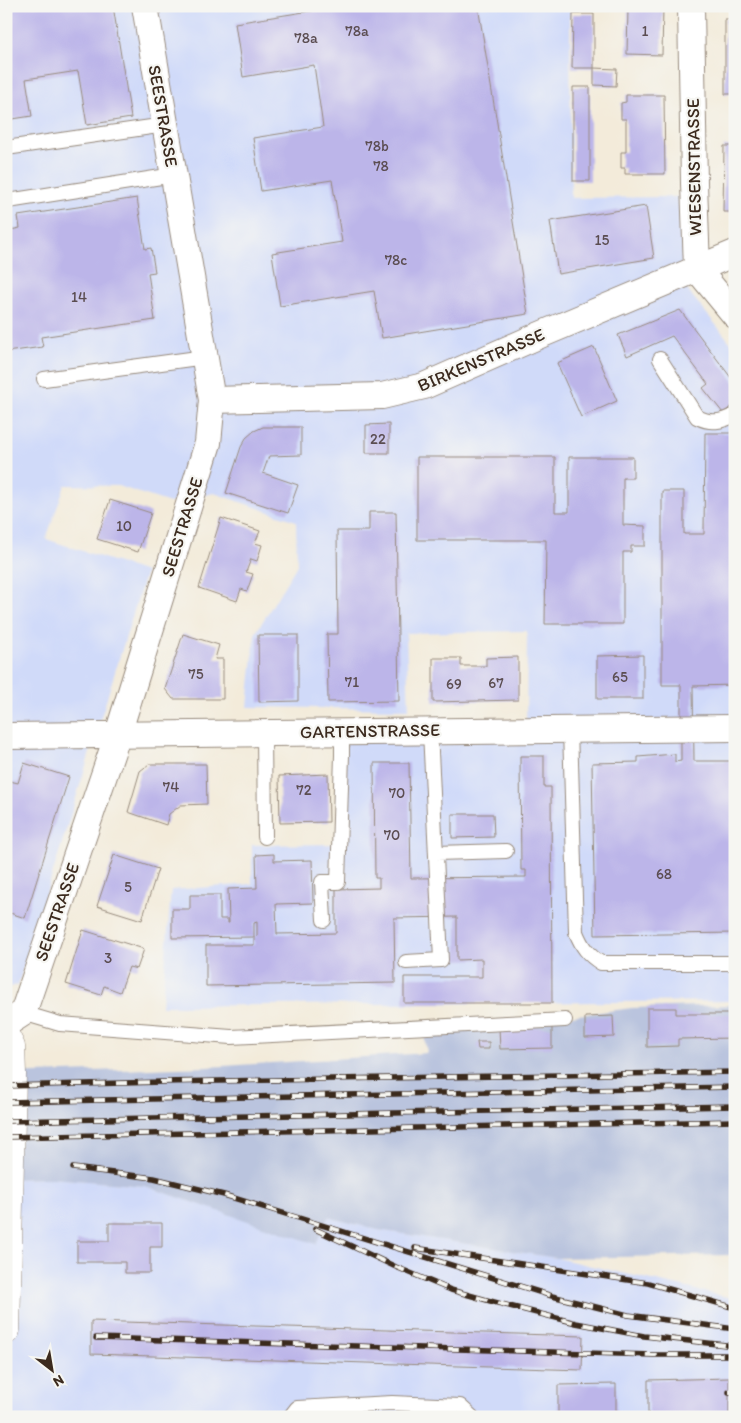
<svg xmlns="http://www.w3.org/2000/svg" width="741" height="1423" viewBox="0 0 741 1423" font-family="Itim,sans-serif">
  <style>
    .built { fill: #d0daf9 }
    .railway { fill: #bac4de }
    .building { fill: #bcb5e9 }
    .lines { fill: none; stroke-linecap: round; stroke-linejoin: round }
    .service-casing { stroke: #978a7c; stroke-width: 16 }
    .minor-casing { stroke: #978a7c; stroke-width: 28 }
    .tertiary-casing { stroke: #978a7c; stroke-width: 29 }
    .service { stroke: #fff; stroke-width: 14 }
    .minor { stroke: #fff; stroke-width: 26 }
    .tertiary { stroke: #fff; stroke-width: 28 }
    .rail-casing { stroke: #3b2a1e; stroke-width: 5.5 }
    .rail { stroke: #f6f6f2; stroke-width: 4; stroke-dasharray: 11; stroke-linecap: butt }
    .labels { text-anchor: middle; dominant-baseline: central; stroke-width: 4.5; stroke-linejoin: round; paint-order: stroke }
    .number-label { font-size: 15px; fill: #5b4d51 }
    .street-label { font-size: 18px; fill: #3b2a1e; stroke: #f6f6f2 }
  </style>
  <rect width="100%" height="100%" fill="#f6f6f2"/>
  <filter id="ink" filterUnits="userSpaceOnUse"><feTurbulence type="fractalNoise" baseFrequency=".02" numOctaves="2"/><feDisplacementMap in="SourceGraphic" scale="10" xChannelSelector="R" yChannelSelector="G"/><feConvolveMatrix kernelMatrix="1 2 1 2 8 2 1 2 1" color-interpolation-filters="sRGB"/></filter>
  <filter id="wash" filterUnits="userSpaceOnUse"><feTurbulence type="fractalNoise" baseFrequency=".0096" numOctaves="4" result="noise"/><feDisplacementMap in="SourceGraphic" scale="20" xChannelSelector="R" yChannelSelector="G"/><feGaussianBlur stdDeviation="1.12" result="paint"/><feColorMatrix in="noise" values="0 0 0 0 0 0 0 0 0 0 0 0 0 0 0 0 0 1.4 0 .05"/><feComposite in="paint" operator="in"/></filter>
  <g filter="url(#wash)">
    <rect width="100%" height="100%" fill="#f3ebda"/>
    <path class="built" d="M6 6H570L571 198 679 197 688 291 735 348V1001L162 1006 171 890 252 884V845L348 844 345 741 526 734 527 631 406 633 409 709 248 707 255 634 297 565 296 521 214 493 170 503 118 486 65 485 46 539 146 572 18 985 6 988Z
      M53 1178 145 1186 316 1243 328 1217 378 1230 557 1258 735 1299V1417H6V1179Z"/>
    <path class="railway" d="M735 1005V1255L557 1258 378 1230 328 1217 316 1244 145 1186 53 1178 6 1179V1074L207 1067 427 1053 424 1035 632 1008Z"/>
    <g id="blocks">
      <path class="building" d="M6 6H113L131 118 87 125 78 71 26 79 32 116 6 120Z
        M328 6H478L528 314 382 338 374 291 280 306 272 253 342 242 332 180 261 191 253 138 323 127 314 65 243 77 235 23 329 8Z
        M628 8H663L662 55 627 54Z
        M573 14H594V68H572Z
        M725 19H735V94H725Z
        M594 68 617 69 616 86 594 85Z
        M573 87H590V181H573Z
        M626 95H664L665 174H625V168H621V152H626V119H621V103L626 102Z
        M724 146H735V212H723Z
        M137 198 145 249 151 248 155 272 148 273 155 320 41 337 43 347 6 352V231L20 228 18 216Z
        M646 206 654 258 558 274 550 221Z
        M680 310 735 383V404L723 413 703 388 708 384 672 336 627 356 618 335Z
        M594 347 617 401 581 417 557 363Z
        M389 424V453H366V425Z
        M263 427H301V455L269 456 263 473 298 485 288 513 226 493 241 447 246 438 254 431Z
        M705 433H735V685L693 686 694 761H735V933L595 935 592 763 638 762V757L675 754V762L681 761V685H662V491H684V534H704Z
        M417 457H555V512H569V457H633V478H623V525L645 526V546H631V552H623V624H545L546 540H417Z
        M110 500 151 513 138 552 97 539Z
        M369 512H396L399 701 328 702 327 634H338L337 531H369Z
        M221 518 260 531 255 543 262 545 257 561 251 559 246 572 253 574 247 591 241 589 237 601 199 588Z
        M183 634 219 645 215 659H223V699H173L165 689Z
        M258 635H298V701L259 702Z
        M643 655V699H597V656Z
        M518 657V700L433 702V658H461V666H486V658Z
        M520 756H544V787H551L552 1003H404V977H482V959L457 960V917L394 918 395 983 206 986V945H254V937L257 936V922L254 923V937L172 938V909H190V895H220V919H228V923H229L228 889 257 888 256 855 274 854V861L312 860 313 903 276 904 277 934 336 933V889L379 888V878H375L374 763H409L411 878 526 877V870H521Z
        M24 763 69 777 25 918 10 913 7 923 6 780 18 783Z
        M149 764H206L207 804 181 805 169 814 166 825 128 812 140 771Z
        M328 774 329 822 280 823 279 776Z
        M452 814H493L494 837 452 838Z
        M114 855 158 869 142 920 97 906Z
        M83 930 144 949 137 969 129 967 120 992 104 986 101 995 66 984Z
        M647 1008H676V1014H735V1038L678 1039V1046L647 1047Z
        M613 1016 614 1037 585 1038V1017Z
        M552 1027V1048L500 1049 499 1028Z
        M477 1042H489V1049H478Z
        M109 1223H162V1247H150V1273H125V1262H77V1241H109Z
        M91 1321 583 1336 582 1370 91 1354Z
        M729 1378V1417H648V1380Z
        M616 1384V1417H558V1385Z"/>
    </g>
  </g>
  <g filter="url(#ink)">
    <use href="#blocks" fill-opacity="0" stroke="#978a7c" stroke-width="1"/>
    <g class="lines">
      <g class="service-casing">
        <path id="service" d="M6 148 165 125
          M8 201 174 175
          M660 359 697 417C711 424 721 422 735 415
          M44 379 205 357
          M570 729 576 932C582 947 588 955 601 963H735
          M264 732 265 837
          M436 853 506 851
          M324 920 322 882H338L342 755V731
          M406 962 441 960 430 731
          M23 1013 60 1024 231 1037 565 1020
          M290 1417 297 1408 392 1403 460 1406 472 1417"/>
      </g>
      <g class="minor-casing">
        <path id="minor" d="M691 6 694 183 697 269 735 315
          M212 400 382 396 424 386 540 335 735 253
          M6 736 735 728
          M6 1024 23 1013 118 734 208 443 212 400 145 6"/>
      </g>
      <g class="tertiary-casing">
        <path id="tertiary" d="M6 1037 11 1047 12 1074 6 1330"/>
      </g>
      <use href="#service" class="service"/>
      <use href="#minor" class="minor"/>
      <use href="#tertiary" class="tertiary"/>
      <g class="rail-casing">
        <path id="rail" d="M6 1086 162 1082 735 1072
          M6 1102 735 1087
          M6 1121 735 1106
          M6 1137 735 1121
          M73 1168 154 1178 224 1195 552 1296 628 1315 735 1329
          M315 1229 396 1267 451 1290 494 1302 576 1323 644 1336 735 1346
          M415 1248 648 1283 735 1308
          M96 1338 653 1355H735
          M729 1392H735"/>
      </g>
      <use href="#rail" class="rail"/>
    </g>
  </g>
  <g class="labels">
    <g class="number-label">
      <text x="357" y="31">78a</text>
      <text x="645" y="31">1</text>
      <text x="306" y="38">78a</text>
      <text x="377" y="146">78b</text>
      <text x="381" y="166">78</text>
      <text x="602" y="240">15</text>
      <text x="396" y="260">78c</text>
      <text x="79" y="297">14</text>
      <text x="378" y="439">22</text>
      <text x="124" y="526">10</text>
      <text x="196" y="674">75</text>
      <text x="620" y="677">65</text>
      <text x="352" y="682">71</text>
      <text x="496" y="683">67</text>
      <text x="454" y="684">69</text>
      <text x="171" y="787">74</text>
      <text x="304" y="790">72</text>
      <text x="397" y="793">70</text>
      <text x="392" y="835">70</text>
      <text x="664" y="874">68</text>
      <text x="128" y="887">5</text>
      <text x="108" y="958">3</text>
    </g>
    <g class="street-label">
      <text transform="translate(163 116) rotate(80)">SEESTRASSE</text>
      <text transform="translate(694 167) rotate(-91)">WIESENSTRASSE</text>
      <text transform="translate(481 360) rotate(-23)">BIRKENSTRASSE</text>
      <text transform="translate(182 527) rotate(-73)">SEESTRASSE</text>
      <text transform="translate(370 731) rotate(-1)">GARTENSTRASSE</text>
      <text transform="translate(57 912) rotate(-71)">SEESTRASSE</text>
    </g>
  </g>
  <rect width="741" height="1423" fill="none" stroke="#f6f6f2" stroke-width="25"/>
  <g transform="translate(52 1370) rotate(149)" stroke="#f6f6f2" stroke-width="4" paint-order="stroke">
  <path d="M0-4L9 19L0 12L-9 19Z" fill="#3b2a1e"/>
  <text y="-8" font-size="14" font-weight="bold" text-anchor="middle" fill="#3b2a1e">N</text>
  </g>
</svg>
